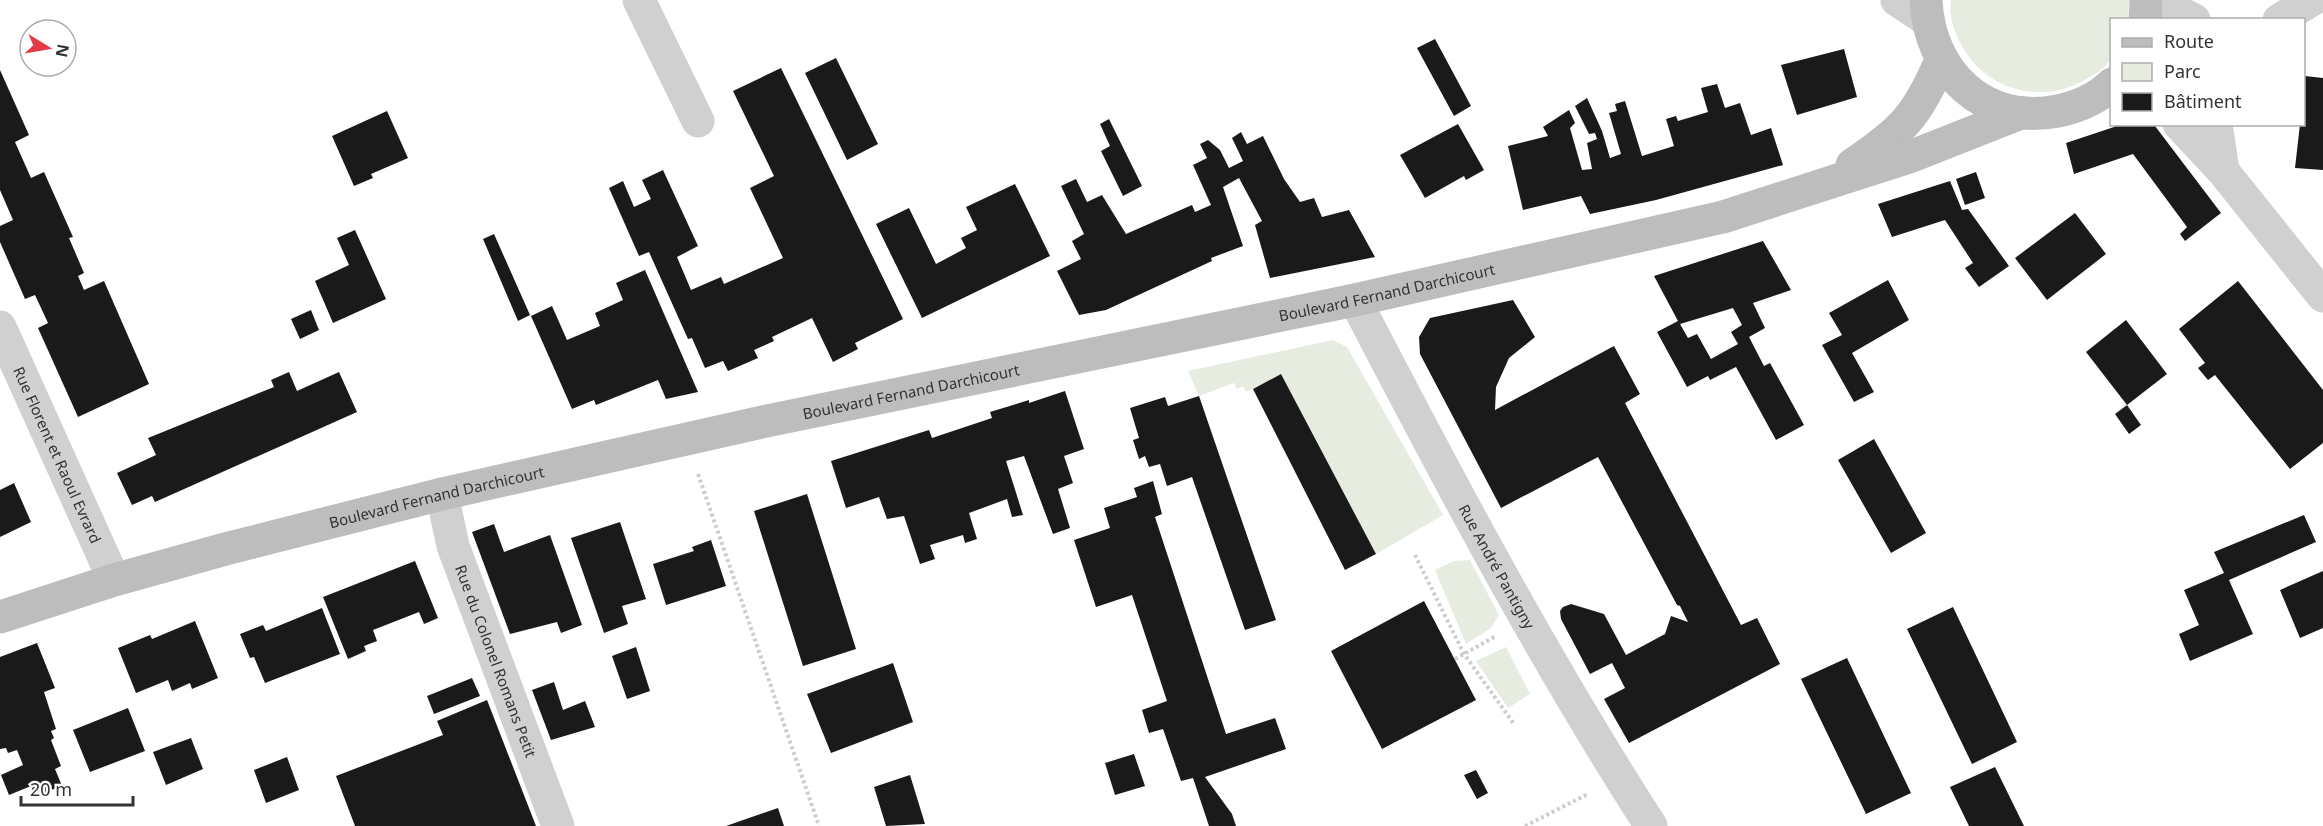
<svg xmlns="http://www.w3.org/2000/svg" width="2323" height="826" viewBox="0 0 2323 826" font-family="'Noto Sans',sans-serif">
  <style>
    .green { fill: #e6ecdf }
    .building { fill: #1a1a1a; fill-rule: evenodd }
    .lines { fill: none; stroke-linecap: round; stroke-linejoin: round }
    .path { stroke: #cdcdcd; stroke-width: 4; stroke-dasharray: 3 3; stroke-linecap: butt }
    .minor { stroke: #d0d0d0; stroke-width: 33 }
    .tertiary { stroke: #d0d0d0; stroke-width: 33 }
    .secondary { stroke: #bdbdbd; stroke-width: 33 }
    .labels { text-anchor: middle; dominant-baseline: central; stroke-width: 6; stroke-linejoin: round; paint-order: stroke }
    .street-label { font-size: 15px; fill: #333; stroke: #fff }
  </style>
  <rect width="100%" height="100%" fill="#fff"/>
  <path class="green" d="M1951 0H2129L2128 19 2112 20C2111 30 2114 46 2111 56 2109 65 2100 71 2093 75 2049 106 1990 94 1963 48 1955 34 1948 16 1951 0Z
    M1333 340 1347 347 1443 515 1376 554 1281 374 1246 392 1243 386 1237 389 1234 383 1199 396 1188 371Z
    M1470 560 1499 615 1491 628 1466 644 1435 570 1454 561Z
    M1506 647 1530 694 1508 708 1476 661Z"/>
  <path class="building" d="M1435 39 1471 106 1454 116 1417 48Z
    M1844 49 1857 97 1797 115 1781 65Z
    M836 58 878 144 847 160 805 73Z
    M781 68 903 319 855 343 858 349 833 362 812 318 772 337 774 341 754 350 758 358 728 371 723 361 705 368 692 338 688 339 649 252 639 256 609 188 623 181 634 207 651 199 642 180 663 170 698 246 677 257 691 290 721 277 724 284 783 258 750 188 774 176 733 91Z
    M0 70 29 135 15 142 31 178 44 172 73 237 69 238 84 273 78 276 84 290 104 281 149 384 78 417 38 328 48 323 35 295 25 299 0 242V226L13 220 0 190Z
    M2305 76 2323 78V170L2295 168 2300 124H2304Z
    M1717 84 1725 108 1740 103 1751 135 1771 128 1783 165 1656 200 1590 214 1581 196 1523 210 1508 146 1548 136 1543 127 1569 110 1575 123 1570 128 1582 170 1592 169 1587 143 1597 139 1595 133 1589 134 1575 106 1587 98 1602 131 1610 158 1621 154 1609 113 1617 111 1615 104 1625 101 1642 156 1674 146 1666 119 1676 116 1678 121 1708 112 1701 88Z
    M387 111 408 158 371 174 373 178 354 186 332 136Z
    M1109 119 1142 186 1123 196 1101 151 1110 146 1100 124Z
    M1458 124 1484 170 1466 180 1464 176 1425 198 1400 155Z
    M2123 124 2155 126 2221 213 2185 241 2180 234 2187 227 2133 154 2074 174 2066 143Z
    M1241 132 1247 144 1263 136 1284 179 1300 202 1314 198 1322 217 1349 210 1375 257 1270 278 1255 225 1262 221 1239 178 1223 187 1243 246 1211 258 1212 261 1106 310 1079 315 1057 271 1081 259 1072 241 1084 234 1061 186 1076 179 1087 202 1102 195 1126 234 1192 205 1195 212 1211 205 1193 165 1207 158 1200 144 1208 140 1220 150 1229 168 1243 161 1232 138Z
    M1976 172 1985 198 1965 205 1956 179Z
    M1950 181 1962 210 1968 209 2009 266 1979 287 1965 268 1973 263 1945 220 1892 237 1878 204Z
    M1015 184 1050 256 922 318 876 224 909 208 936 264 966 248 961 238 977 230 966 207Z
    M2075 213 2106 254 2047 300 2015 258Z
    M355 230 386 299 333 323 315 281 349 265 337 238Z
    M494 234 530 315 518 321 483 239Z
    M1763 241 1791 290 1753 303 1765 328 1749 337 1764 366 1770 363 1804 425 1776 440 1736 367 1710 380 1708 376 1687 387 1657 332 1678 321 1654 276ZM1733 308 1742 325 1731 332 1738 344 1711 359 1697 334 1688 338 1680 324Z
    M645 270 698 392 666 399 658 380 596 405 594 400 572 409 531 316 552 306 567 340 600 326 595 313 623 300 616 283Z
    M1888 280 1909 320 1852 353 1874 392 1854 402 1822 345 1842 335 1829 313Z
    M2238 281 2323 390V443L2290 469 2215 375 2208 380 2198 368 2205 363 2179 329Z
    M1513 300 1535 337 1509 358 1496 387 1495 410 1614 346 1640 394 1625 403 1741 625 1757 618 1780 664 1629 743 1604 699 1625 688 1612 663 1590 674 1561 619 1560 611 1563 607 1571 604 1604 614 1626 655 1665 634 1671 616 1688 622 1680 606 1677 605 1598 457 1501 508 1420 354 1419 337 1430 318Z
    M311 310 319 330 300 339 291 319Z
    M2126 320 2167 374 2127 405 2141 425 2129 434 2115 414 2127 405 2086 352Z
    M289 372 297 391 339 372 357 412 155 502 152 496 132 505 117 473 156 455 148 438 274 387 271 380Z
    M1281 374 1376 554 1345 570 1253 389Z
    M1065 391 1084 449 1064 456 1073 483 1058 489 1070 528 1053 534 1024 456 1006 461 1023 515 1012 517 1007 499 969 513 977 539 965 543 963 535 930 545 935 559 920 564 904 516 887 519 879 497 846 508 831 461 929 430 932 438 992 418 990 412 1029 400V403Z
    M1199 396 1276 620 1245 630 1192 477 1167 486 1160 464 1149 467 1145 456 1139 459 1133 440 1139 438 1130 408 1165 397 1168 406Z
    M1874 439 1926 533 1891 553 1838 460Z
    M1153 481 1162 514 1155 517 1226 734 1275 718 1286 749 1205 777 1232 814 1236 826H1209L1193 778 1181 781 1163 729 1149 733 1142 710 1167 701 1132 595 1096 607 1074 540 1110 528 1104 508 1137 497 1134 488Z
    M14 483 31 522 0 537V490Z
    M807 494 856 649 803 666 754 511Z
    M2304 515 2316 542 2229 580 2253 634 2190 661 2179 634 2199 625 2184 590 2224 573 2214 552Z
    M620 522 646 599 622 606 628 624 604 633 571 538Z
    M494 524 504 552 550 535 582 625 561 633 557 622 510 634 472 532Z
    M711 540 726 586 666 605 653 564 694 551 692 547Z
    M415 561 438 618 424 624 419 612 373 630 377 641 364 646 366 651 348 659 323 597Z
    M2323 571V628L2300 638 2280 590Z
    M1424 601 1476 700 1382 749 1331 651Z
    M1953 607 2017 742 1972 764 1907 629Z
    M322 608 340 654 265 683 254 657 250 658 240 634 263 625 266 631Z
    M195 621 218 678 192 689 190 683 172 691 168 680 136 693 118 648 150 635 152 639Z
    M37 643 55 688 44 692 56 729 51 731 54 738 51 740 61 766 55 769 62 786 35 796 31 786 9 795 1 775 23 765 17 750 8 753 6 748 0 749V657Z
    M636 647 650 691 627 699 612 656Z
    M1847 658 1911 793 1866 814 1801 679Z
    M893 663 913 722 831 753 807 694Z
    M472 678 480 696 434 714 427 696Z
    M554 682 563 710 585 701 595 727 551 740 532 690Z
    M487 700 536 826H355L336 776 443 735 437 721Z
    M128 708 145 751 90 772 73 730Z
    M191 738 203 769 166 785 153 752Z
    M1134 754 1145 786 1115 795 1105 763Z
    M287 757 299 790 266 803 254 770Z
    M1995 767 2024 826H1969L1950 787Z
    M1476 770 1488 793 1477 799 1464 775Z
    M910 775 925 824 886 826 874 787Z
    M778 808 784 826H726Z"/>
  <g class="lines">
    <path class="path" d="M698 474 819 826
      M1415 555 1464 654 1514 724
      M1455 659 1496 636
      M1525 826 1588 794"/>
    <g class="minor">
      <path d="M639 0 698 121"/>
      <path d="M1897 0 1927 20"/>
      <path id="s1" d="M1355 300C1448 479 1542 657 1651 826"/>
      <path id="s2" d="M0 327 114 580"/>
      <path id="s3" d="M442 494 453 546 558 826"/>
    </g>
    <path class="tertiary" d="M2155 0 2194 20
      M2279 20 2312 0
      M2179 124 2223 171 2323 296
      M2216 124 2223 171"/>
    <g class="secondary">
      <path d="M1926 0C1929 72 1984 126 2058 111 2077 107 2098 98 2112 84"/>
      <path d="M2145 20 2146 0"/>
      <path d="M1852 165C1902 131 1917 117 1941 60"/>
      <path id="s4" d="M0 617 114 580 229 548 442 494 762 422 1355 300 1723 217 1912 156 2021 113"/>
    </g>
  </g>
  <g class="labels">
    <g class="street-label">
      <text stroke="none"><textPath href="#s4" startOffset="1425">Boulevard Fernand Darchicourt</textPath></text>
      <text stroke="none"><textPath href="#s4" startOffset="939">Boulevard Fernand Darchicourt</textPath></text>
      <text stroke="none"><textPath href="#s2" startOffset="140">Rue Florent et Raoul Evrard</textPath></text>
      <text stroke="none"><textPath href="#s4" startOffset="453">Boulevard Fernand Darchicourt</textPath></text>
      <text stroke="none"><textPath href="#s1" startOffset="302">Rue André Pantigny</textPath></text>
      <text stroke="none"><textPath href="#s3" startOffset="176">Rue du Colonel Romans Petit</textPath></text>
    </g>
  </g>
  <rect x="2110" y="18" width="195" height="108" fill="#ffffff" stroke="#adadad" stroke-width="1.5"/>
  <rect x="2122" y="38" width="30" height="9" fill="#bdbdbd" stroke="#adadad" stroke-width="1.5"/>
  <text x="2164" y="48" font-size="18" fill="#333333">Route</text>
  <rect x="2122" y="63" width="30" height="18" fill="#e6ecdf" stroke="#adadad" stroke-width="1.5"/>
  <text x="2164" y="78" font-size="18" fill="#333333">Parc</text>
  <rect x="2122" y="93" width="30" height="18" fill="#1a1a1a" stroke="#adadad" stroke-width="1.5"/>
  <text x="2164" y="108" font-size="18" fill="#333333">Bâtiment</text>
  <g transform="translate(48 48) rotate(101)"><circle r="28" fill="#ffffff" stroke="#adadad" stroke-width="1.5"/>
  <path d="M0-4.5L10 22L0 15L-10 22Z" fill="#e63946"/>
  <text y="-9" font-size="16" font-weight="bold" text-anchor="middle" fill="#333333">N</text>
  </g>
  <path d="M21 796v9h112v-9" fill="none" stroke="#333333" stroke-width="3"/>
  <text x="30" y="796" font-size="18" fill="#333333" stroke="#ffffff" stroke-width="4.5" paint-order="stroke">20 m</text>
</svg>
